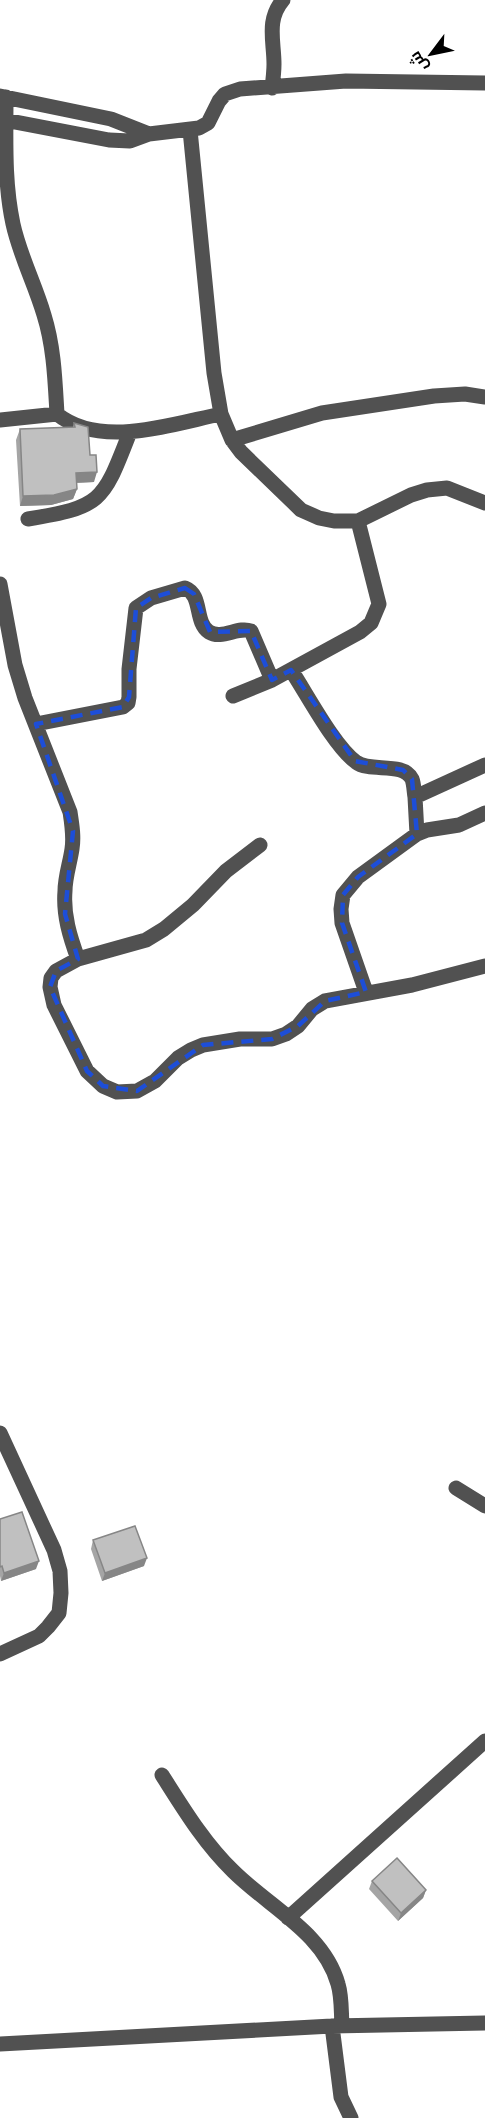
<svg xmlns="http://www.w3.org/2000/svg" width="485" height="2118" viewBox="0 0 485 2118" font-family="Ubuntu,Cairo,sans-serif">
  <style>
    .lines { fill: none; stroke-linecap: round; stroke-linejoin: round }
    .minor { stroke: #515151; stroke-width: 15 }
    .wall { fill: #a5a5a5 }
    .shaded-wall { fill: #868686 }
    .building { fill: #c0c0c0; stroke: #868686; stroke-width: 1.5 }
    .marked { fill: none; stroke: #1d4ed8; stroke-width: 4.5; stroke-dasharray: 12 8; stroke-linejoin: round }
  </style>
  <rect width="100%" height="100%" fill="#fff"/>
  <g class="lines">
    <path class="minor" d="M272 88C273 80 274 72 274 64 274 41 266 20 283 0
      M0 96 111 119 149 134
      M6 97C6 140 4 182 13 224 20 256 35 284 44 315 54 347 55 380 57 414
      M0 119 109 140 130 141 149 134 199 128 208 123 219 101 225 94 240 89 346 81 485 83
      M190 130 214 373 221 414 232 440 241 452 301 510 319 518 334 521H358L411 495 427 490 447 488 485 503
      M0 420 57 414C100 449 172 424 221 414
      M232 440 322 413 434 396 465 394 485 397
      M28 519C103 507 103 501 130 432
      M0 584 15 665 25 698 70 812C72 825 74 837 72 849 70 863 65 877 65 891 63 915 70 937 78 959
      M291 670C307 694 334 746 356 762 370 773 403 761 412 779 414 784 414 792 415 797
      M233 696 272 680 360 632 371 623 379 604 358 521
      M36 724 123 707 128 703 129 697V669L136 608 151 598 185 588C203 595 194 622 209 632 222 640 238 626 251 631L272 680
      M417 834 415 797 485 765
      M260 845 226 871 193 905 164 929 146 940 78 959 56 971 51 978 50 987 54 1005 87 1071 103 1086 117 1092 137 1091 155 1081 178 1058 191 1050 203 1045 240 1039H272L286 1034 298 1026 312 1009 325 1001 412 985 485 966
      M366 992 342 923 341 909 343 895 358 877 417 834 427 830 459 825 485 813
      M456 1488 485 1506
      M0 1654 39 1636 48 1627 59 1613 61 1593 60 1571 54 1550 0 1433
      M162 1775C183 1808 204 1843 233 1871 269 1907 324 1933 338 1984 342 1997 341 2012 342 2025
      M288 1918 485 1741
      M332 2026 341 2097 351 2118
      M0 2044 332 2026 485 2023"/>
  </g>
  <path class="wall" d="M74 423 90 455 94 482 76 483 77 489 73 499 51 505 20 506 16 440 20 429 73 427Z
    M0 1519 36 1569 1 1581 0 1576Z
    M93 1540 144 1566 102 1581 91 1549Z
    M372 1881 426 1890 423 1898 398 1921 369 1889Z"/>
  <path class="shaded-wall" d="M97 472 94 482 72 483 76 473Z
    M77 489 73 499 51 505 20 506 23 496Z
    M147 1558 144 1566 102 1581 105 1573Z
    M39 1561 36 1569 1 1581 4 1573Z
    M426 1890 423 1898 398 1921 401 1913Z"/>
  <path class="building" d="M74 423 88 427 90 455H96L97 472 76 473 77 489 54 495 23 496 20 429 75 427Z
    M22 1512 39 1561 4 1573 2 1566 0 1567V1519Z
    M135 1526 147 1558 105 1573 93 1540Z
    M397 1858 426 1890 401 1913 372 1881Z"/>
  <path class="marked" d="M185 588 194 594 210 632 251 631 272 680 291 670 355 761 403 770 412 779 417 834 358 877 343 895 342 923 366 992 325 1001 298 1026 272 1039 203 1045 137 1091 103 1086 87 1071 50 987 56 971 78 959 65 914 73 831 36 724 123 707 129 697 136 608 151 598Z"/>
  <g transform="translate(431 54) rotate(238)" stroke="#ffffff" stroke-width="4.5" paint-order="stroke">
  <path d="M0-4.5L10 22L0 15L-10 22Z" fill="#000000"/>
  <text y="-9" font-size="16" font-weight="bold" text-anchor="middle" fill="#000000">ش</text>
  </g>
</svg>
